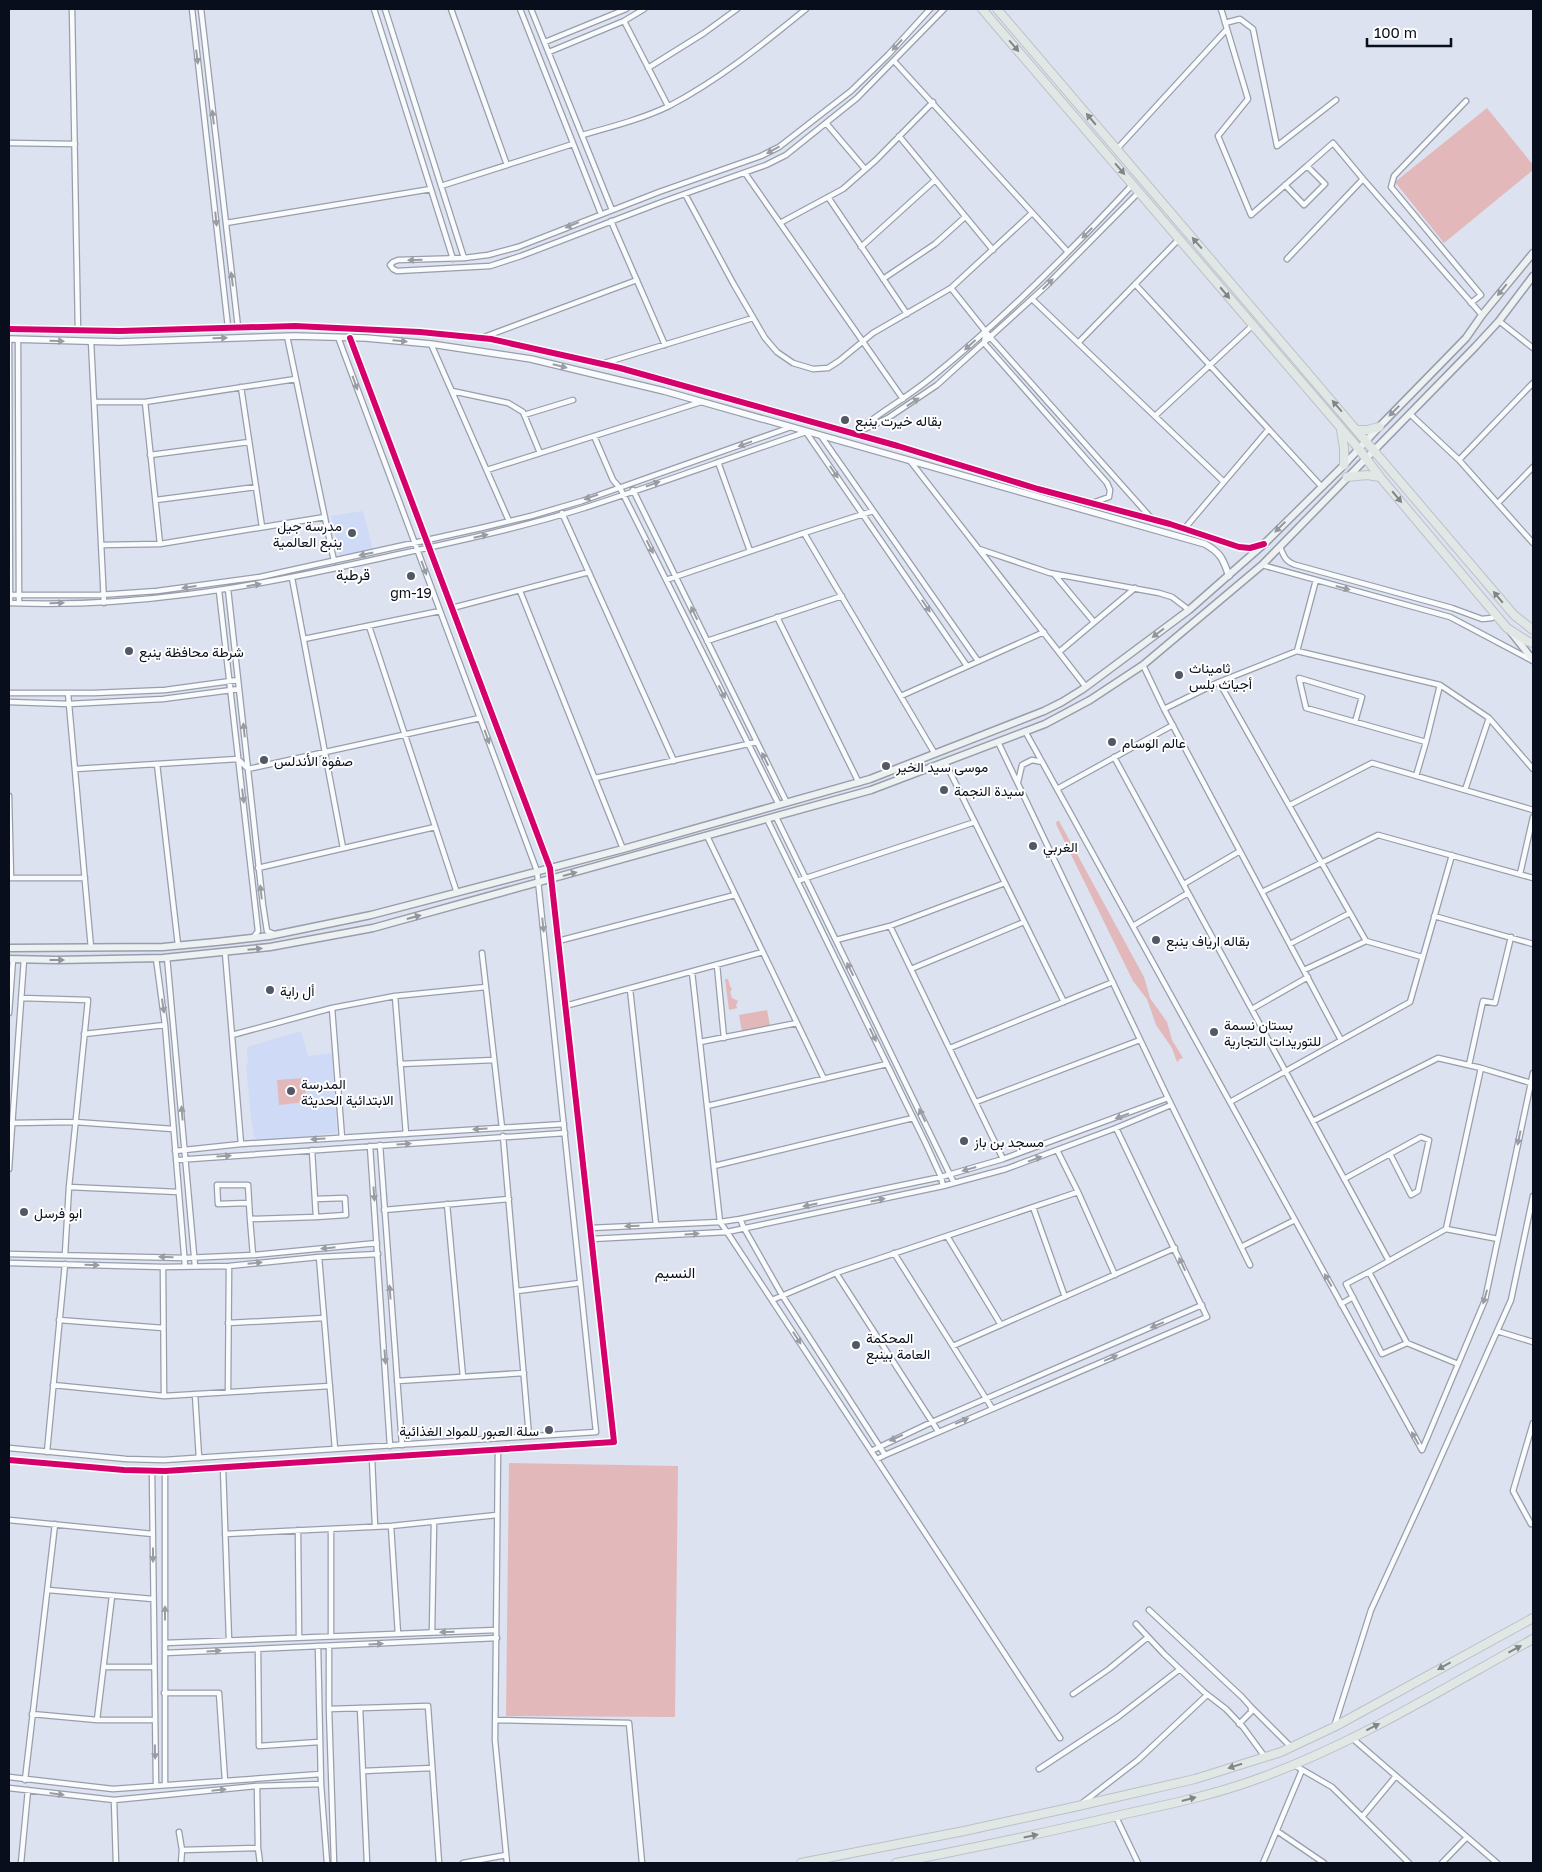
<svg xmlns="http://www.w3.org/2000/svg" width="1542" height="1872" viewBox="0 0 1542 1872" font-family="'Golos Text',Vazirmatn,sans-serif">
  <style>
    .built { fill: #cedaf6 }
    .green { fill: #e2b8ba }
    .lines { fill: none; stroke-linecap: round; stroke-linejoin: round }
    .minor-casing { stroke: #989eab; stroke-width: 7 }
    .tertiary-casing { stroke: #989eab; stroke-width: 8 }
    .secondary-casing { stroke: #989eab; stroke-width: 9 }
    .primary-casing { stroke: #bcc0c8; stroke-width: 10 }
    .minor { stroke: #fafbfd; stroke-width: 4.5 }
    .tertiary { stroke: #fafbfd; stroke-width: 5.5 }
    .secondary { stroke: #edf1f1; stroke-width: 6 }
    .primary { stroke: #e1e7e4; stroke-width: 8 }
    .cycleway-casing { stroke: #fff; stroke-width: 9 }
    .cycleway { stroke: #d6006c; stroke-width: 6 }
    .oneway { fill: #9a9ca3 }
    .oneway2 { fill: #80858a }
    .oneway3 { fill: #92969c }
    .poi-dot { fill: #535866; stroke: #fff; stroke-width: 2 }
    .labels { text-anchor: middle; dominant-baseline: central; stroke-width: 4; stroke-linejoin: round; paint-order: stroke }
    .poi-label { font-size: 14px; fill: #090e1c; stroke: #fff; text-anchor: start }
    .neighbourhood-label { font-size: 15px; fill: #090e1c; stroke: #fff }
  </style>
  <rect width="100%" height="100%" fill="#dce2f0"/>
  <path class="built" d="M363 511 373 550 340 557 331 516Z
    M301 1031 308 1056 332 1053 337 1133 315 1135V1138L259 1141 254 1137 251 1118 246 1065 248 1063 247 1047Z"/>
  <path class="green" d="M1487 108 1533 165V170L1444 243 1395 182Z
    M1057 821H1059L1144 977 1150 998 1167 1022 1172 1040 1183 1058 1180 1059 1177 1062 1172 1048 1156 1025 1147 999 1133 981 1056 824Z
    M725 979H728L730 986 732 989 730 992 732 998 738 1001 736 1005 737 1008 729 1010Z
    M767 1010 770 1026 742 1032 739 1015Z
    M305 1078 306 1102 279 1105 277 1080Z
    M509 1463 678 1466 675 1717 506 1716Z"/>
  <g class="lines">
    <g class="minor-casing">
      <path id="minor" d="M72 9 78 331
        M192 9 228 327
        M201 9 238 327
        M374 9 453 259
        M385 9 464 258
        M451 9 507 165
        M520 9 601 214
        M531 9 612 210
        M930 9 888 55 851 91 779 147 761 156 659 192 518 247 488 255 464 258 398 260 393 262 390 265 393 269 397 271 490 266 521 256 662 202 766 165 786 155 857 98 944 9
        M624 21 668 106
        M1225 23 1240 19 1253 29 1277 146 1336 100
        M1227 29 1248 99 1218 136 1251 215 1307 166 1325 184 1304 205 1285 185
        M545 42 626 9
        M549 52 624 21 644 9
        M894 61 1068 252
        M648 68 704 33 737 9
        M1466 101 1394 176 1391 187 1481 295 1471 303
        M826 123 865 169
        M582 135C611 127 642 119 669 106 719 80 763 44 806 9
        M899 136 993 250
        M9 143 75 144
        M1117 149 1227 29 1221 9
        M1307 166 1333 143 1363 179
        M745 173 903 399
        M441 186 573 144
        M685 194 733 283 765 338 777 352 793 363 813 369 828 368 839 361 873 333 951 288 1032 213
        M828 197 907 314
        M611 221 665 345
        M226 223 431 189
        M780 223 843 189 876 160 933 102
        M861 247 935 180
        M1287 259 1363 179 1482 315
        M883 279 935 244 965 217
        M1135 284 1321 486
        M951 288 990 337 1152 519
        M1032 299 1224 482
        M1499 321 1533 348
        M986 331 984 343 1107 483 1110 490 1109 497 1092 503
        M287 336 334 561
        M484 337 637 280
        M9 339 10 603
        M18 340 19 603
        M91 341 104 603
        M1078 343 1179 239
        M431 344 509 521
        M601 364 753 318
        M1533 383 1459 460 1533 543
        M241 387 262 527
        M452 391 508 403 523 412 540 453
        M94 402H145L296 379
        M145 402 160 544
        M1410 414 1459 460
        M524 415 573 400
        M1155 416 1253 325
        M861 428C884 410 909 396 932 377 1004 319 1070 252 1133 184
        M854 434 888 418 937 385 1046 286 1139 192
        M594 436 613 480 620 488 779 805
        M821 436 978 661
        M150 455 249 442
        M718 462 750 551
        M911 462 1086 687
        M487 470 701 402
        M633 490 787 803
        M156 500 256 487
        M1498 503 1533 467
        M562 513 674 761
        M1185 528 1268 430
        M804 533 873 511
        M101 545 160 544 325 517
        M1280 547C1284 557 1286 562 1296 565L1452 608 1482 619 1492 618 1496 614
        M979 549 1050 573 1159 593 1172 597 1189 610
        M1262 565 1450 617 1533 661
        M1054 574 1094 622
        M292 578 343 848
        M666 580 804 533 935 754
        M228 589 263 905 267 931 274 934
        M219 591 258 931 253 938
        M520 591 623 849
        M9 595H99L157 591 260 577 481 528 531 516 582 501 791 427
        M9 603C133 608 248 588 368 561 440 545 513 530 584 508 659 484 732 457 806 432L967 666
        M452 608 589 572
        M777 617 859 783
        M369 626 457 893
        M304 639 440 611
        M707 641 842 596
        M1297 651 1316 580
        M1059 652 1135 588
        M1143 665 1164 709 1341 1040
        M1219 682 1366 941 1422 957
        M9 693H94L165 690 238 680
        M68 693 91 948
        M901 696 1044 632
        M9 702 69 704 163 699 239 689
        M1164 709 1219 682 1297 651 1440 685 1489 718 1533 769
        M1355 722 1362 697 1299 678 1306 708 1426 742 1440 685
        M1025 731 1422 1450 1485 1300 1533 1073
        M998 742 1168 1098 1250 1265
        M1114 757 1389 1261
        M945 762 1064 1002
        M157 764 178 945
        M75 769 238 759 248 769 480 718
        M1416 776 1426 742
        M595 778 757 742
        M1018 782 1022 765 1032 760 1042 762
        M1057 789 1173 725
        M1465 790 1489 718
        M9 796 11 878
        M1290 805 1372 763 1533 810
        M776 817 954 1183
        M767 819 926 1144 941 1177 943 1186
        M707 836 824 1079
        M258 868 435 827
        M1520 874 1533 817
        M10 878H85
        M797 881 975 822
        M1184 884 1240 851
        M1262 892 1378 835 1533 878
        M1434 916 1533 944
        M890 926 1003 1159
        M1133 926 1188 893
        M836 940 890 926 1005 883
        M558 941 735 895
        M1290 944 1350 913
        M225 952 241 1144
        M482 953 502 1128
        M167 957 195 1266
        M156 958 165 1025 185 1266
        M717 965 724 1038
        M911 969 1024 922
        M1304 970 1366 941
        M692 972 720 1222 727 1232 943 1186 1006 1169 1116 1128 1171 1105
        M630 989 656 1225
        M395 996 406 1134
        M21 998 88 1000 69 1187 65 1254
        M565 1006 763 952
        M332 1008 342 1138
        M1252 1009 1308 977
        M9 1013 13 959
        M84 1034 165 1025
        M232 1035 332 1008 395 996 486 987
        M700 1042 797 1023
        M950 1048 1113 982
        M400 1064 494 1060
        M1469 1065 1483 1001 1495 1003 1511 937
        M976 1102 1140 1040
        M1230 1102 1410 1002 1452 855
        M707 1106 887 1064
        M1313 1121 1438 1058 1481 1068 1531 1083
        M12 1123 75 1122 173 1129
        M503 1136 529 1436
        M380 1145 402 1445
        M370 1146 390 1446
        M1057 1150 1078 1192 1115 1275
        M175 1151 241 1144 564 1124
        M176 1160 565 1133
        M714 1166 913 1118
        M9 1169 24 959
        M1344 1179 1421 1137 1429 1140 1418 1191 1411 1195 1390 1154
        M69 1187 178 1192
        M315 1199 345 1198 346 1215 316 1217
        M248 1203 218 1204 217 1185H248L250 1219 316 1217 312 1150
        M447 1204 463 1377
        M1033 1207 1065 1297
        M384 1210 509 1199
        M250 1219 253 1255
        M740 1219 744 1228 782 1295 885 1455 877 1459
        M590 1228 720 1222 740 1219 941 1177 1003 1159 1168 1098
        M1446 1229 1498 1239
        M947 1236 1001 1325
        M591 1239 727 1232 1060 1738
        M1241 1247 1295 1220
        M894 1253 992 1408
        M9 1254 185 1258 253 1255 377 1243
        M319 1257 335 1449
        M9 1263 163 1267 229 1266 319 1257 378 1254
        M163 1267 164 1396
        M1369 1272 1346 1284 1379 1348 1382 1354 1407 1343
        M836 1273 938 1431
        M517 1291 580 1283
        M772 1300 836 1273 1078 1192
        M1341 1304 1353 1297
        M59 1320 163 1328
        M228 1323 324 1318
        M1497 1331 1533 1342
        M953 1346 1175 1248
        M1458 1364 1407 1343 1369 1272 1446 1229 1481 1068
        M397 1381 524 1373
        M53 1385 164 1396 330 1386
        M228 1392 229 1266
        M195 1394 199 1458
        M9 1448 126 1459 164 1460 596 1432 537 871 338 337
        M498 1449 495 1740 507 1863
        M871 1451 932 1422 1202 1305
        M47 1452 65 1264
        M885 1455 1207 1317 1116 1128
        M372 1458 375 1526
        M9 1460 124 1470 165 1471 614 1442 550 868 350 338
        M223 1468 229 1640
        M152 1471 156 1785
        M165 1471V1784
        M9 1520 153 1534
        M1531 1524 1513 1491 1533 1423
        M391 1526 398 1634
        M298 1530 299 1637
        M225 1534 391 1526 497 1515
        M48 1590 153 1599
        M1149 1610 1242 1697 1251 1707V1712L1239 1724
        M1136 1624 1164 1654 1204 1692 1226 1709 1243 1727 1265 1757
        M432 1632 434 1522
        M331 1636V1529
        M165 1643 496 1630
        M318 1646 321 1784 327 1863
        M329 1646V1709L334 1863
        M258 1649 259 1746 319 1742
        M165 1653 497 1638
        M104 1667H154
        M164 1693H219L225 1781
        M1073 1694 1109 1669 1148 1637
        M1251 1707 1291 1747
        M360 1708 367 1863
        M329 1709 428 1706 439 1863
        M32 1714 97 1720H155
        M97 1720 112 1596
        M496 1720 629 1723 642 1863
        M1334 1727 1371 1610 1423 1497 1511 1300 1533 1196
        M1352 1738 1497 1863
        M1294 1765 1332 1787 1409 1863
        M1039 1769 1118 1717 1180 1669
        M363 1771 432 1768
        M9 1777 113 1789 321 1774
        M25 1780 55 1524
        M257 1786 258 1848
        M9 1788 114 1800 257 1786 321 1784
        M114 1800 116 1863
        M1081 1804 1138 1760 1207 1695
        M1116 1817 1138 1863
        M1362 1817 1396 1776
        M1277 1831 1324 1863
        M179 1832 182 1850 181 1863
        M182 1850 258 1848 260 1863
        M21 1863 28 1790
        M463 1863 506 1855
        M1263 1863 1302 1770
        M1442 1863 1467 1837"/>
    </g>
    <g class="tertiary-casing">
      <path id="tertiary" d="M9 329 120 331 295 326 420 332 491 339 620 368 898 446 1038 489 1170 524 1239 547 1250 548 1264 544
        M9 339 119 342 294 336 366 338 431 344 531 359 664 391 1205 544C1221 553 1223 559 1229 576"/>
    </g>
    <g class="secondary-casing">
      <path id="secondary" d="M1511 632 1533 660
        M9 948 163 947 216 942 269 936 371 915 623 849 870 779 1044 711 1062 702 1083 689 1189 610 1264 544 1344 465 1379 427 1466 338 1482 315 1533 253
        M9 959 57 960 163 958 270 947 373 928 871 790 1045 724 1090 700 1143 665 1262 565 1475 347 1499 321 1533 276"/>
    </g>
    <g class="primary-casing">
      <path id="primary" d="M982 9 1359 449 1380 477 1507 628 1527 641 1533 643
        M997 9 1514 615 1533 630
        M1341 430 1344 448V465
        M1357 430H1367L1379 427
        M1347 477 1367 475 1380 477
        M801 1863 964 1831 1078 1806 1195 1779 1281 1752 1334 1727 1533 1618
        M896 1863C973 1848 1049 1832 1125 1814 1171 1804 1217 1794 1260 1778 1356 1743 1444 1688 1533 1639"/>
    </g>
    <use href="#minor" class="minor"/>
    <use href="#tertiary" class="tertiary"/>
    <use href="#secondary" class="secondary"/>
    <use href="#primary" class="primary"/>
    <g class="cycleway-casing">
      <path id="cycleway" d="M9 329 120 331 295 326 420 332 491 339 620 368 898 446 1038 489 1170 524 1239 547 1250 548 1264 544
        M9 1460 124 1470 165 1471 614 1442 550 868 350 338"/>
    </g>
    <use href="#cycleway" class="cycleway"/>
  </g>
  <defs><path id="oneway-solid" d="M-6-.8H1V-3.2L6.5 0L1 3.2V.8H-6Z" transform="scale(1.25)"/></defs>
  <g class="oneway">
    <use href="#oneway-solid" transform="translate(897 45) rotate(133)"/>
    <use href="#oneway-solid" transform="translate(197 57) rotate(83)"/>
    <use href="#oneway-solid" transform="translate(213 117) rotate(-97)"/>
    <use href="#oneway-solid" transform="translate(773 150) rotate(151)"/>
    <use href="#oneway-solid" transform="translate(216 219) rotate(84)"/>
    <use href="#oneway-solid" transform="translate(572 225) rotate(158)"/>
    <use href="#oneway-solid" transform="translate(1087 233) rotate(135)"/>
    <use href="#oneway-solid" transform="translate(415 260) rotate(179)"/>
    <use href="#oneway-solid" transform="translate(232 279) rotate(-97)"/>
    <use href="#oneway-solid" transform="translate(1048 284) rotate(-44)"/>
    <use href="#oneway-solid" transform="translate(220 338) rotate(-2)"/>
    <use href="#oneway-solid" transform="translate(57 341) rotate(1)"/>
    <use href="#oneway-solid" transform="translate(400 341) rotate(5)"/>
    <use href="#oneway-solid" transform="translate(970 345) rotate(138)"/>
    <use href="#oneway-solid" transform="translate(560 366) rotate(14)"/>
    <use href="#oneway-solid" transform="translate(355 383) rotate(70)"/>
    <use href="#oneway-solid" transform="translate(913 402) rotate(-34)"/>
    <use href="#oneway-solid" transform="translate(745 444) rotate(160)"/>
    <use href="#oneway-solid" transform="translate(834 472) rotate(56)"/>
    <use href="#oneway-solid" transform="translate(653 484) rotate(-19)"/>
    <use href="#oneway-solid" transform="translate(591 497) rotate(161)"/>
    <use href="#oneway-solid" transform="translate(481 536) rotate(-13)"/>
    <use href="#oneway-solid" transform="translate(650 547) rotate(63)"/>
    <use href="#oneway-solid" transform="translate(366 554) rotate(168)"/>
    <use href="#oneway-solid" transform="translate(424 568) rotate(70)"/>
    <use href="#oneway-solid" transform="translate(254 585) rotate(-9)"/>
    <use href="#oneway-solid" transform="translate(189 587) rotate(172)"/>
    <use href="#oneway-solid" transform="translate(1343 588) rotate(15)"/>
    <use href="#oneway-solid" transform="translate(57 603) rotate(-1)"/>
    <use href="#oneway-solid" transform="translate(926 606) rotate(56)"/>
    <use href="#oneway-solid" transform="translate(694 613) rotate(-116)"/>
    <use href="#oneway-solid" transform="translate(722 692) rotate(63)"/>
    <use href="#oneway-solid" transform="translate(244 730) rotate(-96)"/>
    <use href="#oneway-solid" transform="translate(487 737) rotate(70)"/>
    <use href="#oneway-solid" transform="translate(765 759) rotate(-116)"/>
    <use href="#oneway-solid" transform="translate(243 796) rotate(83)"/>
    <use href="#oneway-solid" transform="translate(261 892) rotate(-96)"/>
    <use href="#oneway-solid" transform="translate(543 925) rotate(84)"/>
    <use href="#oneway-solid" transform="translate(850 969) rotate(-116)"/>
    <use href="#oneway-solid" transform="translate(163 1006) rotate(82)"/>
    <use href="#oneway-solid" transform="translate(873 1035) rotate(64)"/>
    <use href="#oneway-solid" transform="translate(182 1113) rotate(-95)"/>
    <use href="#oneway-solid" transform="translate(922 1115) rotate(-116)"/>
    <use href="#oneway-solid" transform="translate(1122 1116) rotate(159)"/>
    <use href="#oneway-solid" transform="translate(480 1129) rotate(176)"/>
    <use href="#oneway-solid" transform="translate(1519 1138) rotate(102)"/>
    <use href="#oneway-solid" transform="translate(318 1139) rotate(176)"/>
    <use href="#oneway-solid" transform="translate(404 1144) rotate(-4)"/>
    <use href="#oneway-solid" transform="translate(224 1156) rotate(-4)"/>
    <use href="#oneway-solid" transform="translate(1035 1159) rotate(-20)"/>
    <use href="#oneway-solid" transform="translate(969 1169) rotate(164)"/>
    <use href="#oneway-solid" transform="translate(374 1194) rotate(86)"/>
    <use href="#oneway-solid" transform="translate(878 1200) rotate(-12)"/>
    <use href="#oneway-solid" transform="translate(810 1205) rotate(168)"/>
    <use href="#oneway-solid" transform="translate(632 1226) rotate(178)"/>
    <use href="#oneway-solid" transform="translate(692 1234) rotate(-3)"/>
    <use href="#oneway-solid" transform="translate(328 1248) rotate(174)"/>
    <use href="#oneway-solid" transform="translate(166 1257) rotate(-178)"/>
    <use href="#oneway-solid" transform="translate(255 1263) rotate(-6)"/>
    <use href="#oneway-solid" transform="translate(1182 1264) rotate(-115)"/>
    <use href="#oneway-solid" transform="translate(92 1265) rotate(2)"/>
    <use href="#oneway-solid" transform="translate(1328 1280) rotate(-119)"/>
    <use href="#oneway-solid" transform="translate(390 1292) rotate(-94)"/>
    <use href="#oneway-solid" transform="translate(1485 1297) rotate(106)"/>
    <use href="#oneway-solid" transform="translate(1157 1325) rotate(157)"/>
    <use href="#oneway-solid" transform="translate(797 1338) rotate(57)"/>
    <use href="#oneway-solid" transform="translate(385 1357) rotate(86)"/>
    <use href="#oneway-solid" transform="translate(1111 1358) rotate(-23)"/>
    <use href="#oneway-solid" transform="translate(962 1421) rotate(-23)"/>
    <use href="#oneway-solid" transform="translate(896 1438) rotate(156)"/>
    <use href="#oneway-solid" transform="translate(1415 1438) rotate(-119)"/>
    <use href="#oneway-solid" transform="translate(153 1555) rotate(90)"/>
    <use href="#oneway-solid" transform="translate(165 1613) rotate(-90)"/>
    <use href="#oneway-solid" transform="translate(447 1632) rotate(178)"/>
    <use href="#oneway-solid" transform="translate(376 1644) rotate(-3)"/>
    <use href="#oneway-solid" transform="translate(214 1651) rotate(-3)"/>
    <use href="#oneway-solid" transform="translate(155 1752) rotate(89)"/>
    <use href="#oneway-solid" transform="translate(219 1790) rotate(-6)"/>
    <use href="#oneway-solid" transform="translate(57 1794) rotate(7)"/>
  </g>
  <g class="oneway2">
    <use href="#oneway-solid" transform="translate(1014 46) rotate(49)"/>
    <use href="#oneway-solid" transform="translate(1091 119) rotate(-130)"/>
    <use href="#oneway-solid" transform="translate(1120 169) rotate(49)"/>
    <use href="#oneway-solid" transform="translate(1197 243) rotate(-131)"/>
    <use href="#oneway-solid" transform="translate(1225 293) rotate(50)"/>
    <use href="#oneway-solid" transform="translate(1337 406) rotate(-131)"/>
    <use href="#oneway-solid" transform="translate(1397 497) rotate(50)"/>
    <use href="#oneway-solid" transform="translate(1498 597) rotate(-130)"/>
    <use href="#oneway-solid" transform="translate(1515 1649) rotate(-28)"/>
    <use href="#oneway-solid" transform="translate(1444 1666) rotate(151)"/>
    <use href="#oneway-solid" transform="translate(1373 1727) rotate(-27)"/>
    <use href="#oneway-solid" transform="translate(1235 1766) rotate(162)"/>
    <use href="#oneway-solid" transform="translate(1189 1799) rotate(-15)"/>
    <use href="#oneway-solid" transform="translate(1031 1836) rotate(-12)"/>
  </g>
  <g class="oneway3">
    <use href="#oneway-solid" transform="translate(1502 290) rotate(129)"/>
    <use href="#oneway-solid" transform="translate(1394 411) rotate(135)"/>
    <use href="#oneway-solid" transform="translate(1280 527) rotate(135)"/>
    <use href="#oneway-solid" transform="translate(1158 633) rotate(143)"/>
    <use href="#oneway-solid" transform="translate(570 874) rotate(-15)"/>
    <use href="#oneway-solid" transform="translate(414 917) rotate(-15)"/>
    <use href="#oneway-solid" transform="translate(255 949) rotate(-6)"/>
    <use href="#oneway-solid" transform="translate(57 960)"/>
  </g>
  <g class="poi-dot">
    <circle cx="845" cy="420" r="5"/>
    <circle cx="352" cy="533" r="5"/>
    <circle cx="411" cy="576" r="5"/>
    <circle cx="129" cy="651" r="5"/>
    <circle cx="1179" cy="675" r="5"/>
    <circle cx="1112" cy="742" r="5"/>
    <circle cx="264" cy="760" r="5"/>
    <circle cx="886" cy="766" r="5"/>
    <circle cx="944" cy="790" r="5"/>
    <circle cx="1033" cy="846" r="5"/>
    <circle cx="1156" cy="940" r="5"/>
    <circle cx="270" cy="990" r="5"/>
    <circle cx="1214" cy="1032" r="5"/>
    <circle cx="291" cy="1091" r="5"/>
    <circle cx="964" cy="1141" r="5"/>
    <circle cx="24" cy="1212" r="5"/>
    <circle cx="856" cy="1345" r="5"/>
    <circle cx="549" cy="1430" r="5"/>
  </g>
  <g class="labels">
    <g class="poi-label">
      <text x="855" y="420">بقاله خيرت ينبع</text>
      <text x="342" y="525" text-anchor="end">مدرسة جيل<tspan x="342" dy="16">ينبع العالمية</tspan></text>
      <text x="411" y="592" text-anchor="middle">gm-19</text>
      <text x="139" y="651">شرطة محافظة ينبع</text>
      <text x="1189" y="667">ثاميناث<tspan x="1189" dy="16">أجياث بلس</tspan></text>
      <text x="1122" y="742">عالم الوسام</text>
      <text x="274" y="760">صفوة الأندلس</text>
      <text x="896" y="766">موسى سيد الخير</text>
      <text x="954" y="790">سيدة النجمة</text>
      <text x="1043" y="846">الغربي</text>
      <text x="1166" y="940">بقاله ارياف ينبع</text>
      <text x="280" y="990">أل راية</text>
      <text x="1224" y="1024">بستان نسمة<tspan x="1224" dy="16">للتوريدات التجارية</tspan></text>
      <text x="301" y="1083">المدرسة<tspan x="301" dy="16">الابتدائية الحديثة</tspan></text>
      <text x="974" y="1141">مسجد بن باز</text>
      <text x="34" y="1212">ابو فرسل</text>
      <text x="866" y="1337">المحكمة<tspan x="866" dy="16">العامة بينبع</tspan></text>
      <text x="539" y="1430" text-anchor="end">سلة العبور للمواد الغذائية</text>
    </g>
    <g class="neighbourhood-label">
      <text x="353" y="574">قرطبة</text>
      <text x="675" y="1272">النسيم</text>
    </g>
  </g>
  <rect width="1542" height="1872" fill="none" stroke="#090e1c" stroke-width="20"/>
  <path d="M1367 38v8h84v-8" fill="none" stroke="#090e1c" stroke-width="2.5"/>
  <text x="1374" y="38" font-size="15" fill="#090e1c" stroke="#ffffff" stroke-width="4" paint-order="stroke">100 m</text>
</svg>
